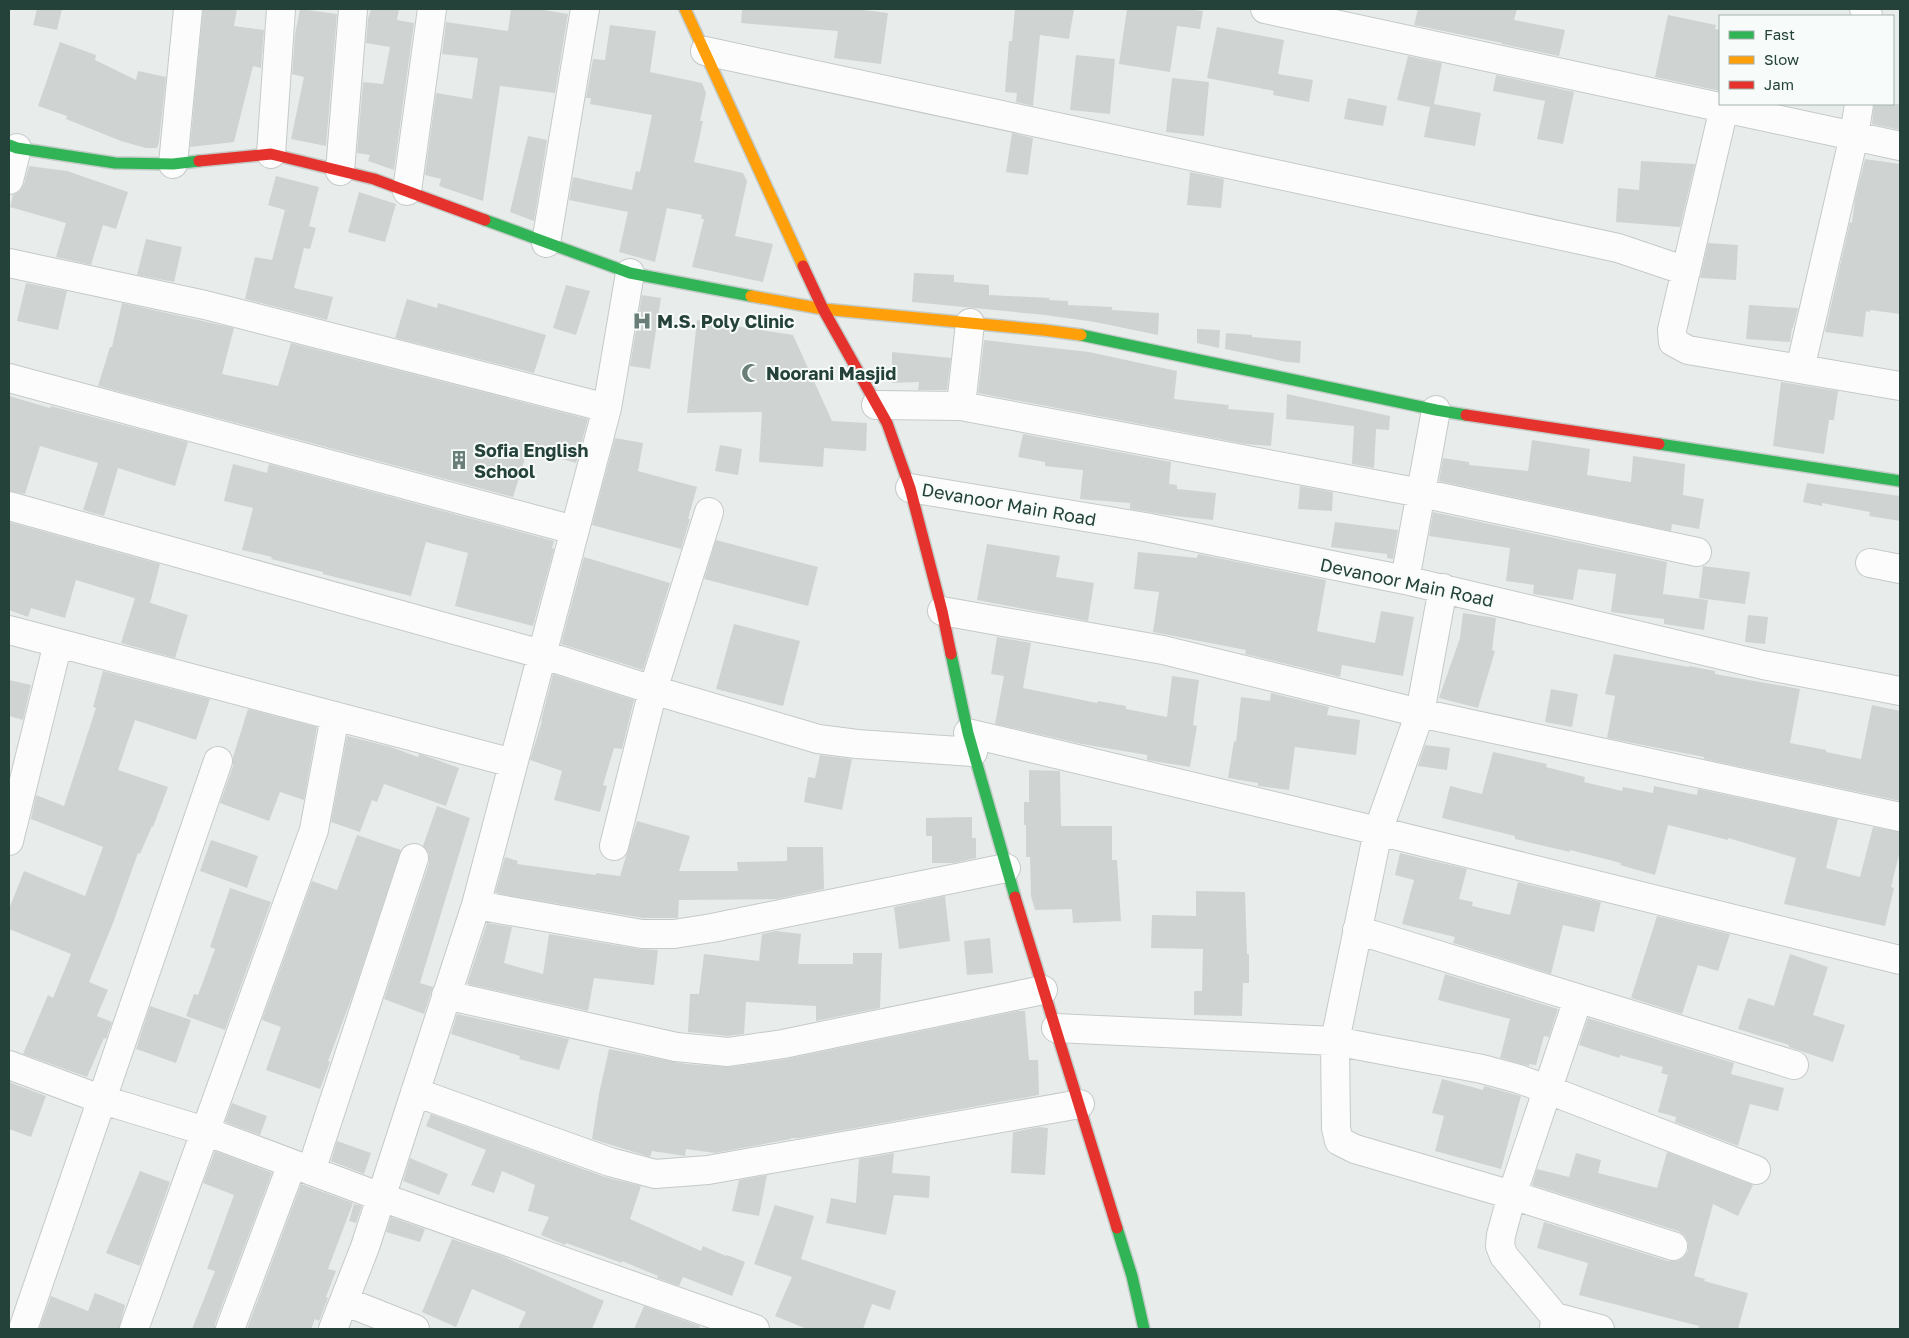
<svg xmlns="http://www.w3.org/2000/svg" width="1909" height="1338" viewBox="0 0 1909 1338" font-family="'Golos Text',sans-serif">
  <style>
    .building { fill: #cfd4d2 }
    .lines { fill: none; stroke-linecap: round; stroke-linejoin: round }
    .street-casing { stroke: #c5cac8; stroke-width: 30 }
    .fast-casing { stroke: #c3cbc8; stroke-width: 14 }
    .slow-casing { stroke: #c3cbc8; stroke-width: 14 }
    .jam-casing { stroke: #c3cbc8; stroke-width: 14 }
    .street { stroke: #fcfcfc; stroke-width: 28 }
    .fast { stroke: #30b455; stroke-width: 11 }
    .slow { stroke: #ff9f0a; stroke-width: 11 }
    .jam { stroke: #e5322d; stroke-width: 11 }
    .labels { text-anchor: middle; dominant-baseline: central; stroke-width: 4; stroke-linejoin: round; paint-order: stroke }
    .poi-label { font-size: 18px; font-weight: bold; fill: #24423a; stroke: #f7fbf9; text-anchor: start }
    .street-label { font-size: 18px; fill: #24423a; stroke: #f7fbf9 }
  </style>
  <rect width="100%" height="100%" fill="#e8edeb"/>
  <path class="building" d="M37 9H62L57 30 33 25Z
    M203 9H237L234 26 264 30 261 68 253 66 234 142 190 147Z
    M300 9 337 14 326 146 291 139 304 77 292 74 295 34Z
    M371 9H399L397 20 414 23 394 170 368 161 370 155 357 153 363 82 383 84 390 47 366 43 368 19Z
    M511 9H538L568 14 555 93 500 86 483 201 439 186 441 179 425 175 436 93 472 99 478 58 442 54 446 22 508 31Z
    M742 9H856L888 13 881 64 834 58 838 31 741 23Z
    M1015 9H1074L1069 39 1040 35 1033 106 1016 102 1017 93 1005 92 1009 41H1012Z
    M1127 9H1187L1203 11 1200 29 1177 26 1170 72 1119 64Z
    M1418 9H1517L1514 20 1565 30 1559 56 1502 44V43L1414 25Z
    M1668 15 1716 25 1715 29 1720 30V91L1655 77Z
    M610 25 656 31 650 72 702 83 706 93 700 121H703L694 162 743 173 747 181 735 236 773 244 763 282 692 267 704 219H701L702 215 667 208 655 262 619 252 628 212 569 200 573 177 632 190 636 171 640 172 652 115 590 104 591 98H586L593 59 605 60Z
    M1217 27 1284 40 1278 74 1313 80 1309 102 1273 95 1274 91 1207 78Z
    M60 42 96 55 95 60 136 80 138 71 166 77 159 142 157 148H146L121 141 66 119 67 116 38 106Z
    M1076 55 1115 59 1110 114 1070 110Z
    M1408 56 1442 63 1434 104 1481 113 1475 146 1424 137 1430 107 1397 100Z
    M1496 75 1574 92 1563 144 1537 139 1545 101 1493 91Z
    M1172 78 1209 82 1204 136 1166 132Z
    M1348 98 1387 106 1383 126 1344 119Z
    M1874 104H1900V130L1872 124Z
    M1012 133 1033 138 1028 175 1006 172Z
    M528 136 547 140 534 221 510 212Z
    M1865 159 1900 164V314L1870 310V312L1866 311 1863 337 1825 332 1850 222 1852 223 1855 199Z
    M1641 161 1695 164 1680 227 1616 222 1618 188 1639 190Z
    M29 166 67 171 128 192 116 229 103 225 91 265 56 257 66 223 10 207 13 195 20 191 24 184Z
    M1190 172 1224 179 1221 208 1187 205Z
    M276 176 319 187 309 226 316 228 310 249 304 248 294 288 333 297 327 320 245 299 255 257 272 260 285 210 268 205Z
    M359 192 396 204 385 242 348 232Z
    M146 239 182 247 174 282 137 275Z
    M1708 243 1738 245 1736 280 1700 278Z
    M914 273 954 275V282L989 285V295L1050 298 1049 300 1068 301V305L1112 307V310L1159 313 1158 335 1095 322 1045 315 912 302Z
    M26 283 67 291 58 330 17 321Z
    M566 285 590 291 576 335 553 328Z
    M642 295 661 298 650 369 630 366Z
    M407 299 437 308 438 303 546 335 534 373 395 338Z
    M122 303 234 328 222 374 278 386 291 343 588 419 576 463 528 449 513 497 98 386 110 347H112Z
    M1749 305 1798 308 1793 328H1792L1790 342 1746 339Z
    M697 320 793 335 832 421 867 423 866 451 824 448 823 467 759 462 762 412 687 413Z
    M1197 329 1220 330 1219 348 1197 343Z
    M1226 333 1252 335V337L1301 341 1300 363 1287 362 1225 349Z
    M984 340 1089 352 1177 371 1174 399 1229 405 1228 409 1274 413 1271 446 1245 444 978 393Z
    M892 352 951 358 947 390H918L919 382 892 383Z
    M1781 382 1838 391 1834 420H1829L1824 454 1773 446Z
    M1287 394 1390 416 1389 430 1376 429 1374 468 1352 464 1354 426 1286 419Z
    M9 396 50 408 51 406 188 442 175 486 118 468 104 516 83 510 98 463 40 446 25 494 9 491Z
    M1023 434 1171 462 1169 484 1177 485V489L1216 493 1213 520 1166 515 1130 509V503L1080 499 1083 470 1045 466V462L1018 457Z
    M615 438 643 443 638 471 697 487 688 519H690L681 549 592 525Z
    M1532 440 1590 449 1587 475 1631 482 1633 456 1685 464 1683 495 1704 499 1699 529 1672 524 1671 531 1439 481 1443 458 1469 462V465L1528 471Z
    M720 445 742 449 738 475 715 471Z
    M233 464 267 473 269 464 554 541 552 548 554 549 533 626 455 606 468 553 426 542 411 596 323 574V572L271 559 272 557 242 550 253 508 224 501Z
    M1807 483 1900 496V521L1869 516 1870 512 1822 503V506L1803 502Z
    M1300 486 1333 492 1332 511 1298 509Z
    M1433 512 1667 562 1663 594 1708 600 1704 630 1664 624V619L1611 612 1616 574 1578 569 1573 600 1533 594 1534 585 1506 581 1510 548 1429 536Z
    M9 522 160 564 150 603 76 580 65 618 31 608 28 617 9 610Z
    M1335 522 1398 530 1393 559 1387 558V554L1331 547Z
    M716 540 818 567 808 606 704 579Z
    M987 544 1060 556 1056 577 1094 583 1088 621 977 600Z
    M1138 552 1197 558 1198 554 1326 580 1317 631 1375 643 1381 611 1414 617 1403 676 1342 665 1340 677 1245 654 1246 650 1153 632 1159 592 1134 589Z
    M584 557 670 583 643 670 561 644Z
    M1703 566 1750 572 1745 604 1699 598Z
    M135 598 188 615 175 658 121 643Z
    M1463 613 1496 618 1492 650 1495 651 1478 708 1439 698 1460 638Z
    M1748 615 1768 617 1765 644 1745 642Z
    M734 624 800 641 783 706 716 689Z
    M997 637 1031 643 1023 688 1097 703 1098 701 1126 706V709L1167 717 1172 676 1199 680 1193 725 1197 726 1190 767 1147 760V755L1082 744 995 724 1004 676 991 674Z
    M1614 654 1689 667V666L1715 671V674L1800 689 1790 743 1826 750V752L1861 759 1872 705 1900 711V801L1704 759V757L1607 738 1615 696 1605 694Z
    M103 671 210 699 196 740 135 720 118 770 168 787 153 827 152 826 140 854 138 853 113 923 89 982 108 990 97 1016 112 1022 106 1039 104 1038 87 1077 23 1054 48 995 53 998 71 954 9 929V909L24 871 85 896 103 847 31 819 36 795 64 806 96 708 93 707Z
    M553 674 634 700 622 749 614 748 603 785 607 786 600 812 554 800 562 771 530 760 542 721H541Z
    M9 680 31 685 23 720 9 716Z
    M1551 689 1578 694 1572 727 1545 722Z
    M1271 693 1329 707 1327 715 1360 720 1356 755 1295 747 1289 790 1258 786V783L1228 778 1234 741 1236 742 1241 697 1270 701Z
    M248 709 317 727 304 800 280 792 269 821 220 803 233 766V757Z
    M347 736 391 747 418 757 419 754 426 756 459 768 446 806 384 784 377 802 372 800 360 832 331 822Z
    M1425 745 1450 748 1447 770 1418 766Z
    M1493 752 1547 764 1546 767 1585 777 1584 782 1622 791 1623 787 1653 793 1654 786 1697 795 1698 789 1838 819 1826 868 1860 877 1873 827 1900 832V851L1891 887 1894 888 1885 926 1784 904 1796 858 1728 838V840L1668 825 1655 875 1620 865 1621 863 1570 850V852L1515 839V836L1442 818 1450 786 1482 794Z
    M820 755 852 759 842 810 804 802 808 777 815 778Z
    M1029 770 1060 771 1061 826H1112V860H1117L1121 921 1073 923 1072 909 1035 910 1031 896 1030 857H1026V825H1024V802H1029Z
    M437 806 470 818 420 983 433 987 424 1014 384 999 429 863V854L423 846Z
    M972 817V838H976V858L954 863H932V836H926V818Z
    M637 821 690 836 679 871H738L737 862 787 861V847H823L824 889 777 899 679 900 678 918H643L495 893 505 857 518 861 517 864 596 875V873L620 876Z
    M357 835 401 850 355 989 328 1061 330 1062 320 1089 266 1070 281 1027 262 1020 312 881 337 890Z
    M211 840 258 856 247 888 200 871Z
    M1400 853 1467 869 1459 899 1473 902 1472 906 1510 915 1518 882 1601 902 1594 932 1563 925 1551 974 1453 943 1455 937 1402 924 1414 880 1395 875Z
    M230 888 271 902 225 1030 186 1016 194 994 198 995 215 949 210 947Z
    M1196 891 1245 892 1247 954H1249V983H1243L1242 1016 1194 1015V991H1202L1203 949 1151 948 1152 915 1196 916Z
    M945 896 950 941 899 949 894 907Z
    M1657 916 1730 934 1718 971 1698 965 1682 1014 1631 998Z
    M487 923 512 927 504 963 543 974 549 934 639 949 658 950 654 985 594 978 588 1011 467 984Z
    M776 931 801 934 798 964H853V953H882L880 1008 816 1021V1006L746 1002 744 1034 728 1036 688 1032 690 994H699L704 954 759 961 762 934Z
    M990 938 993 973 967 975 964 941Z
    M1790 954 1828 967 1813 1015 1845 1025 1833 1062 1789 1047V1045L1738 1029 1748 998 1774 1006Z
    M1445 974 1558 1009 1549 1037 1544 1036 1536 1065 1529 1064V1066L1500 1058 1510 1019 1438 1000Z
    M150 1006 191 1020 176 1063 136 1049Z
    M1017 1011H1025L1029 1060H1038L1039 1095 800 1138H791V1139L715 1153 686 1149 685 1156 652 1151 650 1157 592 1139 599 1094 609 1049 686 1064 730 1067 786 1059Z
    M457 1014 569 1039 559 1070 519 1059 520 1056 451 1034Z
    M1588 1018 1734 1063 1731 1074 1784 1088 1778 1111 1750 1104 1738 1146 1675 1122 1676 1117 1658 1112 1668 1075 1661 1073 1663 1067 1620 1055 1619 1058 1579 1045Z
    M1442 1079 1483 1090 1484 1086 1521 1096 1501 1169 1435 1151 1444 1116 1432 1113Z
    M9 1082 46 1096 31 1137 9 1129Z
    M232 1103 267 1116 260 1135 225 1122Z
    M431 1114 605 1177 641 1186 630 1219 701 1251 703 1246 726 1256 727 1255 745 1262 732 1296 683 1277 679 1286 657 1278 658 1276 622 1261V1263L566 1243 565 1245 541 1235 549 1217 528 1211 535 1185 502 1171 494 1193 471 1185 486 1150 426 1126Z
    M1039 1127 1048 1128 1045 1175 1011 1173 1013 1132Z
    M337 1141 371 1153 364 1174 331 1161Z
    M215 1151 272 1173 215 1324V1329H192L215 1271 207 1269 234 1195 203 1183Z
    M1667 1152 1753 1185 1738 1216 1713 1204 1694 1276 1705 1279 1704 1281 1748 1293 1738 1329H1698L1699 1326 1579 1295 1588 1263 1537 1248 1544 1222 1668 1261H1676L1683 1258 1688 1251V1243L1685 1236 1678 1231 1532 1185 1537 1169 1569 1177 1576 1153 1601 1160 1598 1173 1657 1188Z
    M894 1153 892 1173 930 1176 929 1198 894 1195 886 1235 826 1223 831 1198 856 1203 859 1159Z
    M410 1158 448 1174 439 1195 403 1181Z
    M140 1171 170 1182 140 1266 106 1253Z
    M767 1175 759 1216 732 1211 739 1180Z
    M301 1184 353 1203 328 1269 336 1271 326 1297 328 1298 319 1321 315 1319 311 1329H247Z
    M354 1204 362 1206 356 1223 349 1221Z
    M775 1205 814 1216 801 1259 896 1291 890 1310 872 1304 863 1329H807L775 1316 792 1277 754 1264Z
    M391 1217 425 1229 420 1242 386 1232Z
    M452 1239 502 1256 604 1301 592 1329H518L526 1312 472 1289 456 1327 422 1312Z
    M95 1293 125 1305 119 1329H39L51 1296 88 1311Z
    M644 1306 700 1326 699 1329H634Z"/>
  <g class="lines">
    <g class="street-casing">
      <path id="street" d="M1265 9 1900 146
        M1864 9 1867 11 1868 16
        M705 51 1618 248 1686 271
        M1724 108 1672 330 1673 342 1688 350 1900 386
        M271 154 281 9
        M173 164 188 9
        M340 171 353 9
        M9 180 17 148
        M407 191 432 9
        M546 243 585 9
        M9 263 205 305 607 408
        M1800 369 1854 136 1859 104
        M9 378 574 530
        M876 405 961 406 1421 493 1697 552
        M961 406 970 323
        M910 488 1145 527 1405 580 1763 665 1900 691
        M9 506 541 654 653 690 818 739 857 744 973 752
        M1870 563 1900 569
        M1405 580 1436 410
        M942 611 1163 650 1420 713 1900 817
        M9 630 513 763
        M968 733 1378 831 1420 713 1443 588
        M9 841 58 643
        M614 846 653 690 709 512
        M476 905 642 934H674L712 928 1006 868
        M1357 930 1794 1065
        M446 995 676 1047 728 1052 783 1044 1043 990
        M1056 1028 1335 1041 1482 1069 1519 1079 1546 1089 1756 1170
        M9 1065 103 1100 205 1131 381 1197 755 1329
        M415 1092 610 1162 655 1174 708 1170 1080 1104
        M311 1171 414 858
        M1673 1246 1512 1195 1355 1149 1339 1141 1336 1128 1335 1041 1378 831 1900 960
        M344 1301 415 1329
        M1555 1317 1600 1329
        M23 1329 218 761
        M134 1329 314 830 335 716
        M230 1329 292 1164
        M333 1329 365 1247 476 905 607 408 630 273
        M1554 1329 1555 1317 1504 1256 1500 1246 1501 1235 1512 1195 1578 999"/>
    </g>
    <g class="fast-casing">
      <path id="fast" d="M9 145 17 148 115 163 173 164 199 161
        M485 220 630 273 751 296
        M1081 335 1436 410 1466 415
        M1659 444 1900 481
        M951 654 968 733 1015 897
        M1117 1228 1132 1276 1144 1329"/>
    </g>
    <g class="slow-casing">
      <path id="slow" d="M685 9 803 266
        M751 296 823 309 1043 330 1081 335"/>
    </g>
    <g class="jam-casing">
      <path id="jam" d="M199 161 271 154 374 179 485 220
        M803 266 823 309 887 423 910 488 942 611 951 654
        M1466 415 1659 444
        M1015 897 1117 1228"/>
    </g>
    <use href="#street" class="street"/>
    <use href="#fast" class="fast"/>
    <use href="#slow" class="slow"/>
    <use href="#jam" class="jam"/>
  </g>
  <defs>
    <g id="hospital-bare" transform="scale(1.5)"><path d="M-5-5h3v3.5h4V-5h3V5h-3V1.5h-4V5h-3Z" fill="#697e78" stroke="#f7fbf9" stroke-width="2.5" paint-order="stroke"/></g>
    <g id="mosque-bare" transform="scale(1.5)"><path d="M3.5-4.9A6 6 0 1 0 3.5 4.9A5 5 0 1 1 3.5-4.9Z" fill="#697e78" stroke="#f7fbf9" stroke-width="2.5" paint-order="stroke"/></g>
    <g id="building-bare" transform="scale(1.5)"><path d="M-4-6H4V6H1V3H-1V6H-4ZM-2.5-4.3h1.7v1.8h-1.7ZM.8-4.3h1.7v1.8H.8ZM-2.5-1h1.7V.8h-1.7ZM.8-1h1.7V.8H.8Z" fill="#697e78" stroke="#f7fbf9" stroke-width="2.5" paint-order="stroke"/></g>
  </defs>
  <g fill-rule="evenodd">
    <use href="#hospital-bare" x="642" y="321"/>
    <use href="#mosque-bare" x="751" y="373"/>
    <use href="#building-bare" x="459" y="460"/>
  </g>
  <g class="labels">
    <g class="poi-label">
      <text x="657" y="321">M.S. Poly Clinic</text>
      <text x="766" y="373">Noorani Masjid</text>
      <text x="474" y="450">Sofia English<tspan x="474" dy="21">School</tspan></text>
    </g>
    <g class="street-label">
      <text transform="translate(1009 504) rotate(10)">Devanoor Main Road</text>
      <text transform="translate(1407 582) rotate(12)">Devanoor Main Road</text>
    </g>
  </g>
  <rect width="1909" height="1338" fill="none" stroke="#24423a" stroke-width="20"/>
  <rect x="1719" y="15" width="175" height="90" fill="#f7fbf9" stroke="#a3b1ad"/>
  <rect x="1729" y="31" width="25" height="8" fill="#30b455" stroke="#a3b1ad"/>
  <text x="1764" y="40" font-size="15" fill="#24423a">Fast</text>
  <rect x="1729" y="56" width="25" height="8" fill="#ff9f0a" stroke="#a3b1ad"/>
  <text x="1764" y="65" font-size="15" fill="#24423a">Slow</text>
  <rect x="1729" y="81" width="25" height="8" fill="#e5322d" stroke="#a3b1ad"/>
  <text x="1764" y="90" font-size="15" fill="#24423a">Jam</text>
</svg>
